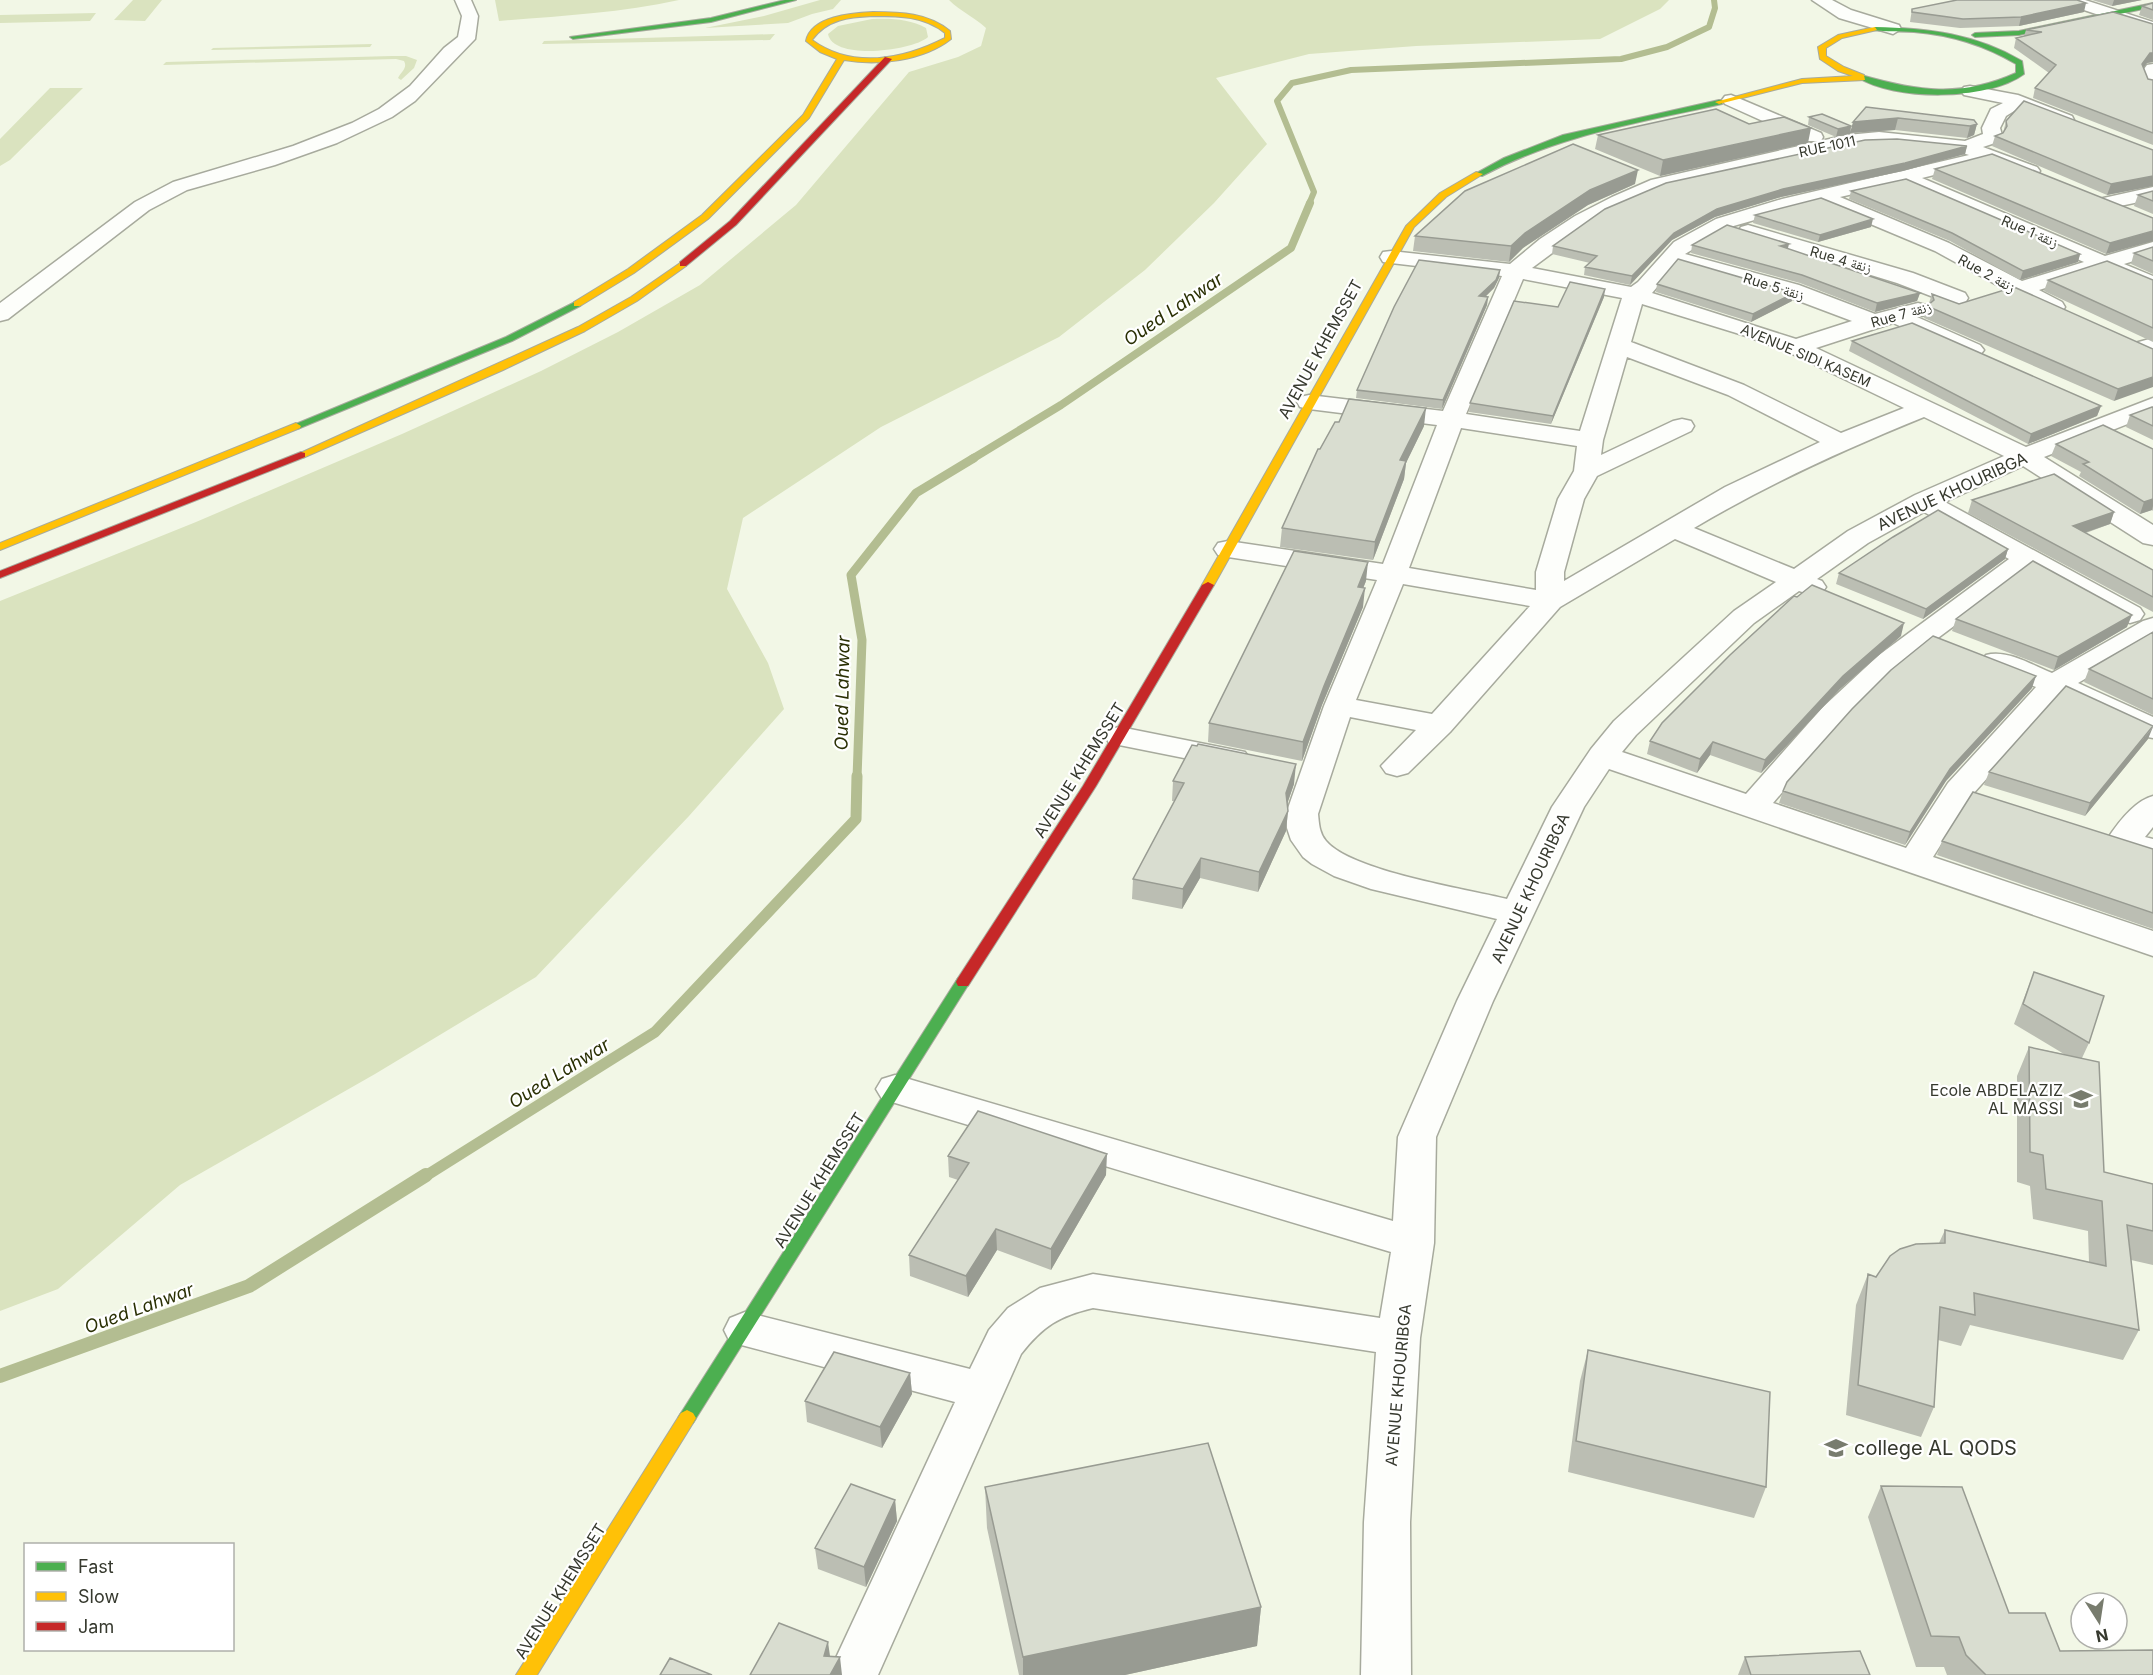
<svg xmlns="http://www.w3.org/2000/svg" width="2153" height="1675" viewBox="0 0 2153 1675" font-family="Inter,'Noto Naskh Arabic',sans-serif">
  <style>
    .green { fill: #dae3bf }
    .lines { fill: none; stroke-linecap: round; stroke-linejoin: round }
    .stream-far4 { stroke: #b3bd91; stroke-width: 6 }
    .stream-far3 { stroke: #b3bd91; stroke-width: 8 }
    .stream-far2 { stroke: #b3bd91; stroke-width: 9 }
    .stream-far1 { stroke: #b3bd91; stroke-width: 11 }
    .stream { stroke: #b3bd91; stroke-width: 14 }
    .street-casing { stroke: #a7aa9d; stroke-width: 3 }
    .fast-casing { stroke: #a7aa9d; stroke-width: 2 }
    .slow-casing { stroke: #a7aa9d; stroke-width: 2 }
    .jam-casing { stroke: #a7aa9d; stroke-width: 2 }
    .street { fill: #fdfefb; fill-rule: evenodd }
    .fast { fill: #4caf50; fill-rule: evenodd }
    .slow { fill: #ffc107; fill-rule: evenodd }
    .jam { fill: #c62828; fill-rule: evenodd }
    .wall { fill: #bbbeb3 }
    .shaded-wall { fill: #989b92 }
    .building { fill: #d9ddd0; stroke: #989b92; stroke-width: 1.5 }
    .labels { text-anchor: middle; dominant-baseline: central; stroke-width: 4.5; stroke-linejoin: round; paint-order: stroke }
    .far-street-label { font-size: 14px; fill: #36392e; stroke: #fff }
    .street-label { font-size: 16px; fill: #36392e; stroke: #fff }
    .poi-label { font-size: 16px; fill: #36392e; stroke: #fff; text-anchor: end }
    .water-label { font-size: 18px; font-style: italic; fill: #2a3004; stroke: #fff }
    .near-poi-label { font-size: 20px; fill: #36392e; stroke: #fff; text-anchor: start }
  </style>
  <rect width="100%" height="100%" fill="#f2f7e6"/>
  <path class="green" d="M133 0H162L145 21 114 20Z
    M495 0H679C620 13 559 16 499 21Z
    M820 0H841L833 9 812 14 788 23 705 28 764 16Z
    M949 0H1669L1660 9 1600 39 1416 46 1309 54 1216 78 1267 144 1214 203 1145 270 1059 337 881 427 743 518 727 589 768 663 784 709 689 816 536 977 375 1074 180 1185 58 1289 0 1311V601L196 522 402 434 541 371 618 332 700 285 796 205 909 72 958 57 981 46 986 28C974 17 960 11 949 0Z
    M96 13 90 21 0 23V15Z
    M872 19C891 18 910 19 926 28L928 37C913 51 833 61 828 34L838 26Z
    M775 34 770 40 542 44 544 41Z
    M372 44 370 47 211 50 213 48Z
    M392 56H406L417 60 414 68 401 80 398 78C401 72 408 68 404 61L396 59 163 65 166 62Z
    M50 88H83L10 160 0 166V139Z"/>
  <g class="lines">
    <path class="stream-far4" d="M1309 204 1314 192 1277 101 1292 83 1351 70 1621 59 1667 47 1709 27 1715 8 1714 0"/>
    <path class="stream-far3" d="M972 459 1061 405 1291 248 1310 203"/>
    <path class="stream-far2" d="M857 778 862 640 851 575 916 493 974 458"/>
    <path class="stream-far1" d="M424 1177 655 1032 856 819 857 776"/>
    <path class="stream" d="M0 1376 249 1286 426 1175"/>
    <g class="street-casing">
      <path id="street" d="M455 0H471L478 16 475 39 415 101 392 117 337 143 275 165 187 190 149 210 8 319 0 321V303L135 202 173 182 293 146 352 123 379 109 410 86 444 48 458 37 462 16Z
        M1812 0H1832L1851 10 1899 25 1901 29 1893 34 1839 18Z
        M2061 0H2085L2153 22V33L2063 3Z
        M2153 64V89L2147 88 2141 73 2147 65Z
        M1970 86 2018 95 2072 116 2074 120 2072 124 2065 126 2019 108 2006 116 2000 128 2002 135 1998 142 1983 147 2037 167 2040 171 2037 175H2023L1986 162 1922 178 2105 256 2153 242V255L2124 264 2153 276V291L2103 270 2039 290 2062 302 2065 307 2062 312 2054 314 2046 312 1935 251 1818 202 1730 227 1685 254 1799 285 1875 314 1918 303 1926 305 1929 310 1926 315 1917 317 1980 345 1984 350 1980 355 1972 357 1964 355 1893 323 1816 348 2026 447 2153 398V414L2044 457 2153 525V545L2143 543 2023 466 1945 502 2140 608 2144 614 2140 620 2130 623 2120 620 2029 570 1899 667 1844 720 1773 803 1906 848 1948 783 2036 687 1986 667 1981 661 1986 655C2007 649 2032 665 2052 673L2143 621 2153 618V639L2078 683 2153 717V738L2142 736 2060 697 1972 795 1933 857 2153 931V956L1609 769 1584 807 1493 1001 1436 1137 1434 1243 1420 1338 1410 1522 1411 1675H1361L1364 1522 1376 1352 1093 1308C1059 1316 1043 1326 1021 1354L878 1675H828L955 1402 730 1342 724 1330 730 1318 745 1312 970 1369 989 1330 1008 1308 1040 1288 1093 1274 1380 1318 1391 1252 882 1099 876 1089 882 1079 895 1075 1393 1221 1398 1137 1457 1001 1497 919 1371 889 1334 876 1312 864 1303 857 1291 840 1287 828 1286 814 1324 706 1377 580 1228 557 1218 555 1214 549 1218 543 1228 541 1383 564 1437 425 1309 409 1300 407 1297 402 1300 397 1309 395 1443 411 1502 276 1391 263 1383 262 1380 257 1383 252 1391 251 1510 264 1540 239 1575 216 1612 197 1651 180 1847 135 1879 132 1965 141 1983 134 1982 128 1991 109 2003 103 1964 95 1961 91 1964 87ZM1879 144 1953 150 1969 155 1782 199 1716 219 1674 242 1638 282 1631 287 1532 268 1590 225 1626 205 1664 189 1847 147ZM1901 183 2084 262 2022 281 1949 243 1840 197ZM1676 265 1783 295 1852 321 1796 339 1652 293ZM1523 279 1622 298 1580 431 1466 414ZM1642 304 1746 336 1788 352 1904 408 1841 433 1744 385 1631 342ZM1627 357 1728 395 1820 442 1725 487 1564 581V572L1584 499 1597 476 1691 431 1694 426 1691 421 1682 419 1673 421 1601 455 1603 440ZM1924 417 2004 456 1915 495 1848 531 1794 569 1694 528C1768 484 1845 449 1924 417ZM1461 428 1577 446 1574 471 1558 499 1536 572V590L1409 568ZM1924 512 2009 559 1879 655 1822 708 1746 794 1622 752 1636 735 1754 623 1799 591 1812 595 1822 593 1826 587 1822 581 1817 579 1868 543ZM1675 539 1776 582 1734 611 1614 721 1591 749 1552 807 1507 899C1466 889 1351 871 1326 841 1319 833 1319 823 1318 814L1350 717 1416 730 1381 766 1386 773 1397 776 1408 773 1450 732 1560 607ZM1403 584 1530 606 1432 714 1356 700Z
        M1731 95 1821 133 1823 137 1821 141H1807L1725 104 1722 100 1725 96Z
        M2153 187V199L2106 209 2099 207 2096 203 2099 199Z
        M1748 225 1913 273 1965 293 1968 298 1965 303 1957 305 1949 303 1897 283 1741 235 1738 231 1741 227Z
        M2153 338V352L2143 355 2135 353 2131 348 2135 343Z
        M1120 727 1245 752 1250 759 1245 766 1234 768 1109 743 1105 736 1109 729Z
        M2153 796V827L2145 837 2153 839V861L2111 848 2106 841C2117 824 2134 801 2153 796Z"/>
    </g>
    <g class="fast-casing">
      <path id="fast" d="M785 0H796L711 22 573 39 570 37 711 18Z
        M2153 3V7L2019 35 1975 37 1972 35 1975 33 2019 31Z
        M1875 27C1928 28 1976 34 2022 61L2024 74C1988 101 1894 101 1857 77L1861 75C1917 91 1961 98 2016 73V64C1984 45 1951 35 1914 32 1901 31 1886 32 1873 30Z
        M1719 100H1722V104C1638 123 1559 135 1482 176L1475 174 1504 158 1563 135Z
        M577 301 582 304 580 306 512 341 300 428 296 429 291 426 506 337Z
        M963 977 968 978 970 982 693 1423 687 1426 681 1423 678 1418 681 1413 958 978Z"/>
    </g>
    <g class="slow-casing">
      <path id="slow" d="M873 12C901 12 928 13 950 31L951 39C923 61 878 66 844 60L809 118 708 219 634 273 580 306H574V302L628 269 702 215 803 115 837 59 820 52 806 41C811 16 852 13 873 12ZM873 16C899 16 924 16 945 33V38C902 60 852 69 812 40 827 19 850 17 873 16Z
        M1875 27 1877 30 1842 38 1826 48V56L1844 67 1864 75 1865 80 1802 83 1719 104 1715 102 1802 79 1853 76 1838 71 1820 59 1818 47 1838 35Z
        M1476 172 1483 174 1446 197 1414 227 1214 585 1212 587H1204L1202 585 1406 226 1440 193Z
        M683 261 686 262V266L637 301 585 331 503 370 305 457 301 458 296 455 578 327 631 297Z
        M296 423 301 426 300 428 0 550V543Z
        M687 1410 693 1413 696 1418 693 1423 537 1675H516L681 1413Z"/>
    </g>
    <g class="jam-casing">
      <path id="jam" d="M885 57 892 59 736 225 686 266H680V262L730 221Z
        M301 452 305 453V457L0 578V571Z
        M1208 582 1214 585 1096 786 968 986H958L956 982 958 978 1083 786 1202 585Z"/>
    </g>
    <use href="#street" class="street"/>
    <use href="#fast" class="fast"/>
    <use href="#slow" class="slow"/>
    <use href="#jam" class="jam"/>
  </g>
  <path class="wall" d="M2092 0H2142L2112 6Z
    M2153 3V20L2139 15 2142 6Z
    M1912 9 2084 12 2019 26 1960 28 1910 22Z
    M2153 24V62L2147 63 2143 68 2148 79 2153 80V145L2033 98 2035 88 2049 73 2014 48 2016 38 2024 36 2026 30Z
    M1866 107 1977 124 1974 135 1967 138 1895 130 1850 133Z
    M1809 117 1851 126 1850 134 1836 137 1808 125Z
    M2006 121 2153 150V186L2107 195 1992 146 1995 136 2003 133Z
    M1749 124 1808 143 1660 176 1595 149 1598 135Z
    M1967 146 1965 154 1903 171 1781 197 1715 217 1672 240 1630 285 1584 275 1585 267 1590 263 1552 254 1553 246Z
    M1935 169 2153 218 2106 254 1932 179Z
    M1635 184 1588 205 1523 248 1509 262 1413 251 1415 236Z
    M1851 191 2080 254 2078 262 2020 280 1950 241 1849 199Z
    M2153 191V214L2134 206 2138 195Z
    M1755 215 1871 227 1818 242 1753 223Z
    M1692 245 1788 249 1920 293 1917 301 1875 312 1800 283 1691 253Z
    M2153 247V274L2131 264 2134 253Z
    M1499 278 1494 288 1485 297H1488L1487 305 1442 409 1356 398 1357 390Z
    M2048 280H2153V342L2044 291Z
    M1657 284 1792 301 1751 322 1656 292Z
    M1932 294 1959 304 2153 349 2114 401 1924 318Z
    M1604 297 1551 424 1469 412 1470 403 1558 307Z
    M1852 341 2101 406 2097 416 2028 444 1849 351Z
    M2153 407V440L2126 427 2130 415Z
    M1424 426 1406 463 1404 479 1373 560 1280 547 1282 528 1320 449Z
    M2056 444 2153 449V511L2152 510 2140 514 2079 476 2081 472 2051 456Z
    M1972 500 2114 512 2110 524 2086 533 2153 570V612L1968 513Z
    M2008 549 2005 559 1923 619 1836 584 1839 573Z
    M1366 581 1363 588V607L1322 705 1302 761 1208 742 1209 723Z
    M1956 619 2127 627 2054 670 1952 631Z
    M2153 632V715L2084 682 2089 669Z
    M1901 636 1840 689 1761 773 1710 755 1697 773 1647 754 1650 741Z
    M2032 688 1946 781 1905 845 1779 803 1783 791Z
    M2148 739 2085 816 1984 785 1989 772Z
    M1173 781 1294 784 1287 804 1288 811 1286 831 1258 892 1200 878 1182 909 1132 899 1133 879 1175 801H1172Z
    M1942 841 2153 849V929L1937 855Z
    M2034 972 2089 1043 2082 1058 2104 1172 2153 1184V1265L2131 1260 2139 1330 2123 1360 1970 1325 1961 1346 1938 1340 1934 1407 1921 1437 1846 1415 1856 1305 1868 1274 1876 1277 1939 1243 1945 1230 2089 1262 2088 1231 2033 1219 2030 1186 2017 1182V1076L2029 1047 2064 1054 2014 1024Z
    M948 1156 1106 1175 1051 1270 997 1250 968 1297 910 1276 909 1255 958 1180 949 1177Z
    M1588 1350 1766 1487 1754 1518 1568 1472 1580 1381Z
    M910 1373 912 1394 882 1448 807 1422 805 1401Z
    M1881 1486 2009 1613 2060 1651 2153 1675H1947L1944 1667H1916L1868 1517Z
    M985 1487 1261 1607 1257 1646 1125 1675H1019L987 1528Z
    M895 1500 897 1521 866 1587 818 1569 815 1548Z
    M1745 1657 1870 1675H1738Z"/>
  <path class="shaded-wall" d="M2114 0H2142L2112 6Z
    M2086 3 2084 12 2019 26 2021 17Z
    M2150 53H2153V62L2147 63 2139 74 2142 64Z
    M1898 118 1895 130 1850 133 1853 122Z
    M1977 124 1974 135 1967 138 1970 126Z
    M1851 126 1850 134 1836 137 1838 129Z
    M1811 128 1808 143 1660 176 1663 160Z
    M1967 146 1965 154 1903 171 1781 197 1715 217 1672 240 1630 285 1632 276 1674 233 1717 209 1783 189Z
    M1638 170 1635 184 1588 205 1523 248 1509 262 1511 246 1525 233 1590 190Z
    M2153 176V186L2107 195 2111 184Z
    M1873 219 1871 227 1818 242 1820 235Z
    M2153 231V241L2106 254 2110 243Z
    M1789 244 1787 252 1780 246Z
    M2080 254 2078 262 2020 280 2023 271Z
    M1500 270 1499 278 1494 288 1478 304 1479 296Z
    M1605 289 1604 297 1551 424 1553 416Z
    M1794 293 1792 301 1751 322 1753 314Z
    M1920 293 1917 301 1875 312 1877 303Z
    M1488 297 1487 305 1442 409 1443 400Z
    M2153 377V387L2114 401 2118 389Z
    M2101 406 2097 416 2028 444 2031 434Z
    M1426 408 1424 426 1406 463 1404 479 1373 560 1375 542 1400 460Z
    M2153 499V506L2152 510 2140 514 2144 502Z
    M2114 512 2110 524 2069 538 2073 526Z
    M2008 549 2005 559 1923 619 1926 609Z
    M1368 562 1366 581 1356 606 1358 587Z
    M1365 588 1363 607 1322 705 1302 761 1303 742 1324 686Z
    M2132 615 2127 627 2054 670 2058 657Z
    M1904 623 1901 636 1840 689 1761 773 1765 760 1843 676Z
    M2036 676 2032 688 1946 781 1905 845 1910 832 1950 769Z
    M2153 727 2148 739 2085 816 2090 803Z
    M1713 742 1710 755 1697 773 1700 759Z
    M1296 764 1294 784 1284 813 1286 793Z
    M1288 811 1286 831 1258 892 1259 872Z
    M1201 858 1200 878 1182 909 1183 889Z
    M1107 1154 1106 1175 1051 1270V1249Z
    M996 1229 997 1250 968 1297 966 1276Z
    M910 1373 912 1394 882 1448 880 1427Z
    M895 1500 897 1521 866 1587 864 1567Z
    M1261 1607 1257 1646 1125 1675H1023V1657Z
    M828 1642 831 1663 824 1656Z
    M840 1657 842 1675H830Z"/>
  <path class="building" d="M1957 0H2077L2086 3 2021 17 1963 19 1912 12V9Z
    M2153 3V10L2142 6Z
    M2113 12 2153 24V53H2150L2142 64 2148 79 2153 80V133L2035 88 2056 65 2016 38 2042 32 2026 30Z
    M2024 101 2153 150V176L2111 184 1995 136 2003 133 2007 126 2006 121Z
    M1866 107 1974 120 1977 124 1970 126 1898 118 1853 122Z
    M1716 109 1749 124 1784 117 1811 128 1663 160 1598 135Z
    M1822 114 1851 126 1838 129 1809 117Z
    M1897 139 1967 146 1905 163 1783 189 1717 209 1674 233 1632 276 1585 267 1597 256 1553 246 1605 209 1666 183 1865 140Z
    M1573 144 1638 170 1590 190 1525 233 1511 246 1415 236 1465 191Z
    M1992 154 2153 218V231L2110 243 1935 169Z
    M1906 179 2080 254 2023 271 1952 233 1851 191Z
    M2153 191V201L2138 195Z
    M1821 198 1873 219 1820 235 1755 215Z
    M1727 225 1789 244 1780 246 1920 293 1877 303 1802 275 1692 245Z
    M2153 247V261L2134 253Z
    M1678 259 1794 293 1753 314 1657 284Z
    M1419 260 1500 270 1496 280 1479 296 1488 297 1443 400 1357 390 1394 307Z
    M2107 261 2153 280V328L2048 280Z
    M1570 282 1605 289 1553 416 1470 403 1514 301 1558 307Z
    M2014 287 2153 349V377L2118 389 1927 306 1934 300 1932 294 1959 304Z
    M1912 323 2101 406 2031 434 1852 341Z
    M1349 399 1426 408 1400 460 1406 461 1375 542 1282 528 1318 449H1320L1335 422H1339Z
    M2152 407H2153V426L2130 415Z
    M2103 425 2153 449V499L2144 502 2083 464 2089 462 2056 444Z
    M2054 474 2114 512 2073 526 2153 570V597L1972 500Z
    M1938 510 2008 549 1926 609 1839 573 1893 537Z
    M1294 551 1368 562 1358 587 1365 588 1324 686 1303 742 1209 723Z
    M2033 561 2132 615 2058 657 1956 619Z
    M1812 585 1904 623 1843 676 1765 760 1713 742 1700 759 1650 741 1662 723 1730 655 1794 596 1797 597Z
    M2153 632V699L2089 669Z
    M1933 636 2036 676 1950 769 1910 832 1783 791 1787 782 1852 709 1891 670Z
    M2066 686 2153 726 2090 803 1989 772Z
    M1198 744 1296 764 1286 793 1288 811 1259 872 1201 858 1183 889 1133 879 1184 783 1173 781 1192 745 1197 746Z
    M1973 792 2153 849V913L1942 841Z
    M2034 972 2104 996 2089 1043 2023 1004Z
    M2029 1047 2099 1062 2104 1172 2153 1184V1231L2127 1225 2139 1330 1974 1293 1975 1315 1940 1307 1934 1407 1858 1385 1868 1274 1876 1277 1890 1256 1900 1249 1916 1244 1945 1243V1230L2106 1266 2102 1201 2046 1189 2043 1155 2030 1152Z
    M978 1111 1107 1154 1051 1249 996 1229 966 1276 909 1255 969 1163 948 1156Z
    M1588 1350 1770 1392 1766 1487 1576 1441Z
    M834 1352 910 1373 880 1427 805 1401Z
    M1208 1443 1261 1607 1023 1657 985 1487Z
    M851 1484 895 1500 864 1567 815 1548Z
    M1881 1486 1962 1487 2009 1613H2045L2060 1651 2153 1650V1675H1986L1966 1655 1959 1637 1931 1636Z
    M779 1623 828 1642 824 1656 840 1657 830 1675H750Z
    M1860 1651 1870 1675H1751L1745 1657Z
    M670 1658 712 1675H660Z"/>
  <defs>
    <g id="school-bare" transform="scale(1.8)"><path d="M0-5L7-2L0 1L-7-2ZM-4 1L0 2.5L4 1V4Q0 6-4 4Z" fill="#787c6e" stroke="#fff" stroke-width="2.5" paint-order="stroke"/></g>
  </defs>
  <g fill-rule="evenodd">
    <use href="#school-bare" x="2081" y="1099"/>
    <use href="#school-bare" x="1836" y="1448"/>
  </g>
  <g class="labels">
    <g class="far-street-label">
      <text transform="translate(1827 146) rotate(-12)">RUE 1011</text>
      <text transform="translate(2030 231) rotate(23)">Rue 1 زنقة</text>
      <text transform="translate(1841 259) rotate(16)">Rue 4 زنقة</text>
      <text transform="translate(1987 273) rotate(29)">Rue 2 زنقة</text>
      <text transform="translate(1774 286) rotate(17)">Rue 5 زنقة</text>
      <text transform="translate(1901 314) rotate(-16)">Rue 7 زنقة</text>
      <text transform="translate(1806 355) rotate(23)">AVENUE SIDI KASEM</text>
    </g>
    <g class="street-label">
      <text transform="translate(1320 349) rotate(-61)">AVENUE KHEMSSET</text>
      <text transform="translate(1952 491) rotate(-25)">AVENUE KHOURIBGA</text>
      <text transform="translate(1079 770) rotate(-58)">AVENUE KHEMSSET</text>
      <text transform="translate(1530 888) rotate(-65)">AVENUE KHOURIBGA</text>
      <text transform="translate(819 1180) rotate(-58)">AVENUE KHEMSSET</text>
      <text transform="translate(1398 1385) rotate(-85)">AVENUE KHOURIBGA</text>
      <text transform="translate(560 1591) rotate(-58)">AVENUE KHEMSSET</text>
    </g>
    <g class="poi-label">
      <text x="2063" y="1090">Ecole ABDELAZIZ<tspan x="2063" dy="18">AL MASSI</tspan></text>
    </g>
    <g class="water-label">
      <text transform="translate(1173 309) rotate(-34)">Oued Lahwar</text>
      <text transform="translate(842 693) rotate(-89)">Oued Lahwar</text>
      <text transform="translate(559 1073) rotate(-32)">Oued Lahwar</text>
      <text transform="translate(139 1308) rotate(-20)">Oued Lahwar</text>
    </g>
    <g class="near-poi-label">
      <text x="1854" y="1448">college AL QODS</text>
    </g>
  </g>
  <rect x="24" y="1543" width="210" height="108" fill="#ffffff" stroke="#afb0ab" stroke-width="1.5"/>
  <rect x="36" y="1562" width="30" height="9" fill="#4caf50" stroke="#afb0ab" stroke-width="1.5"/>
  <text x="78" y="1573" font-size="18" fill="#36392e">Fast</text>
  <rect x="36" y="1592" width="30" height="9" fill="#ffc107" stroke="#afb0ab" stroke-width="1.5"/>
  <text x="78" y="1603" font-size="18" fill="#36392e">Slow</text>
  <rect x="36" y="1622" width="30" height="9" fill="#c62828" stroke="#afb0ab" stroke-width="1.5"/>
  <text x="78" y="1633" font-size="18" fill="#36392e">Jam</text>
  <g transform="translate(2099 1621) rotate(168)"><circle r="28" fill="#ffffff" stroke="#afb0ab" stroke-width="1.5"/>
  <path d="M0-4.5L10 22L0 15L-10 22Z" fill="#787c6e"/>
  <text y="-9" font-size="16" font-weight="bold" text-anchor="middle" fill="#36392e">N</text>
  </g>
</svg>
